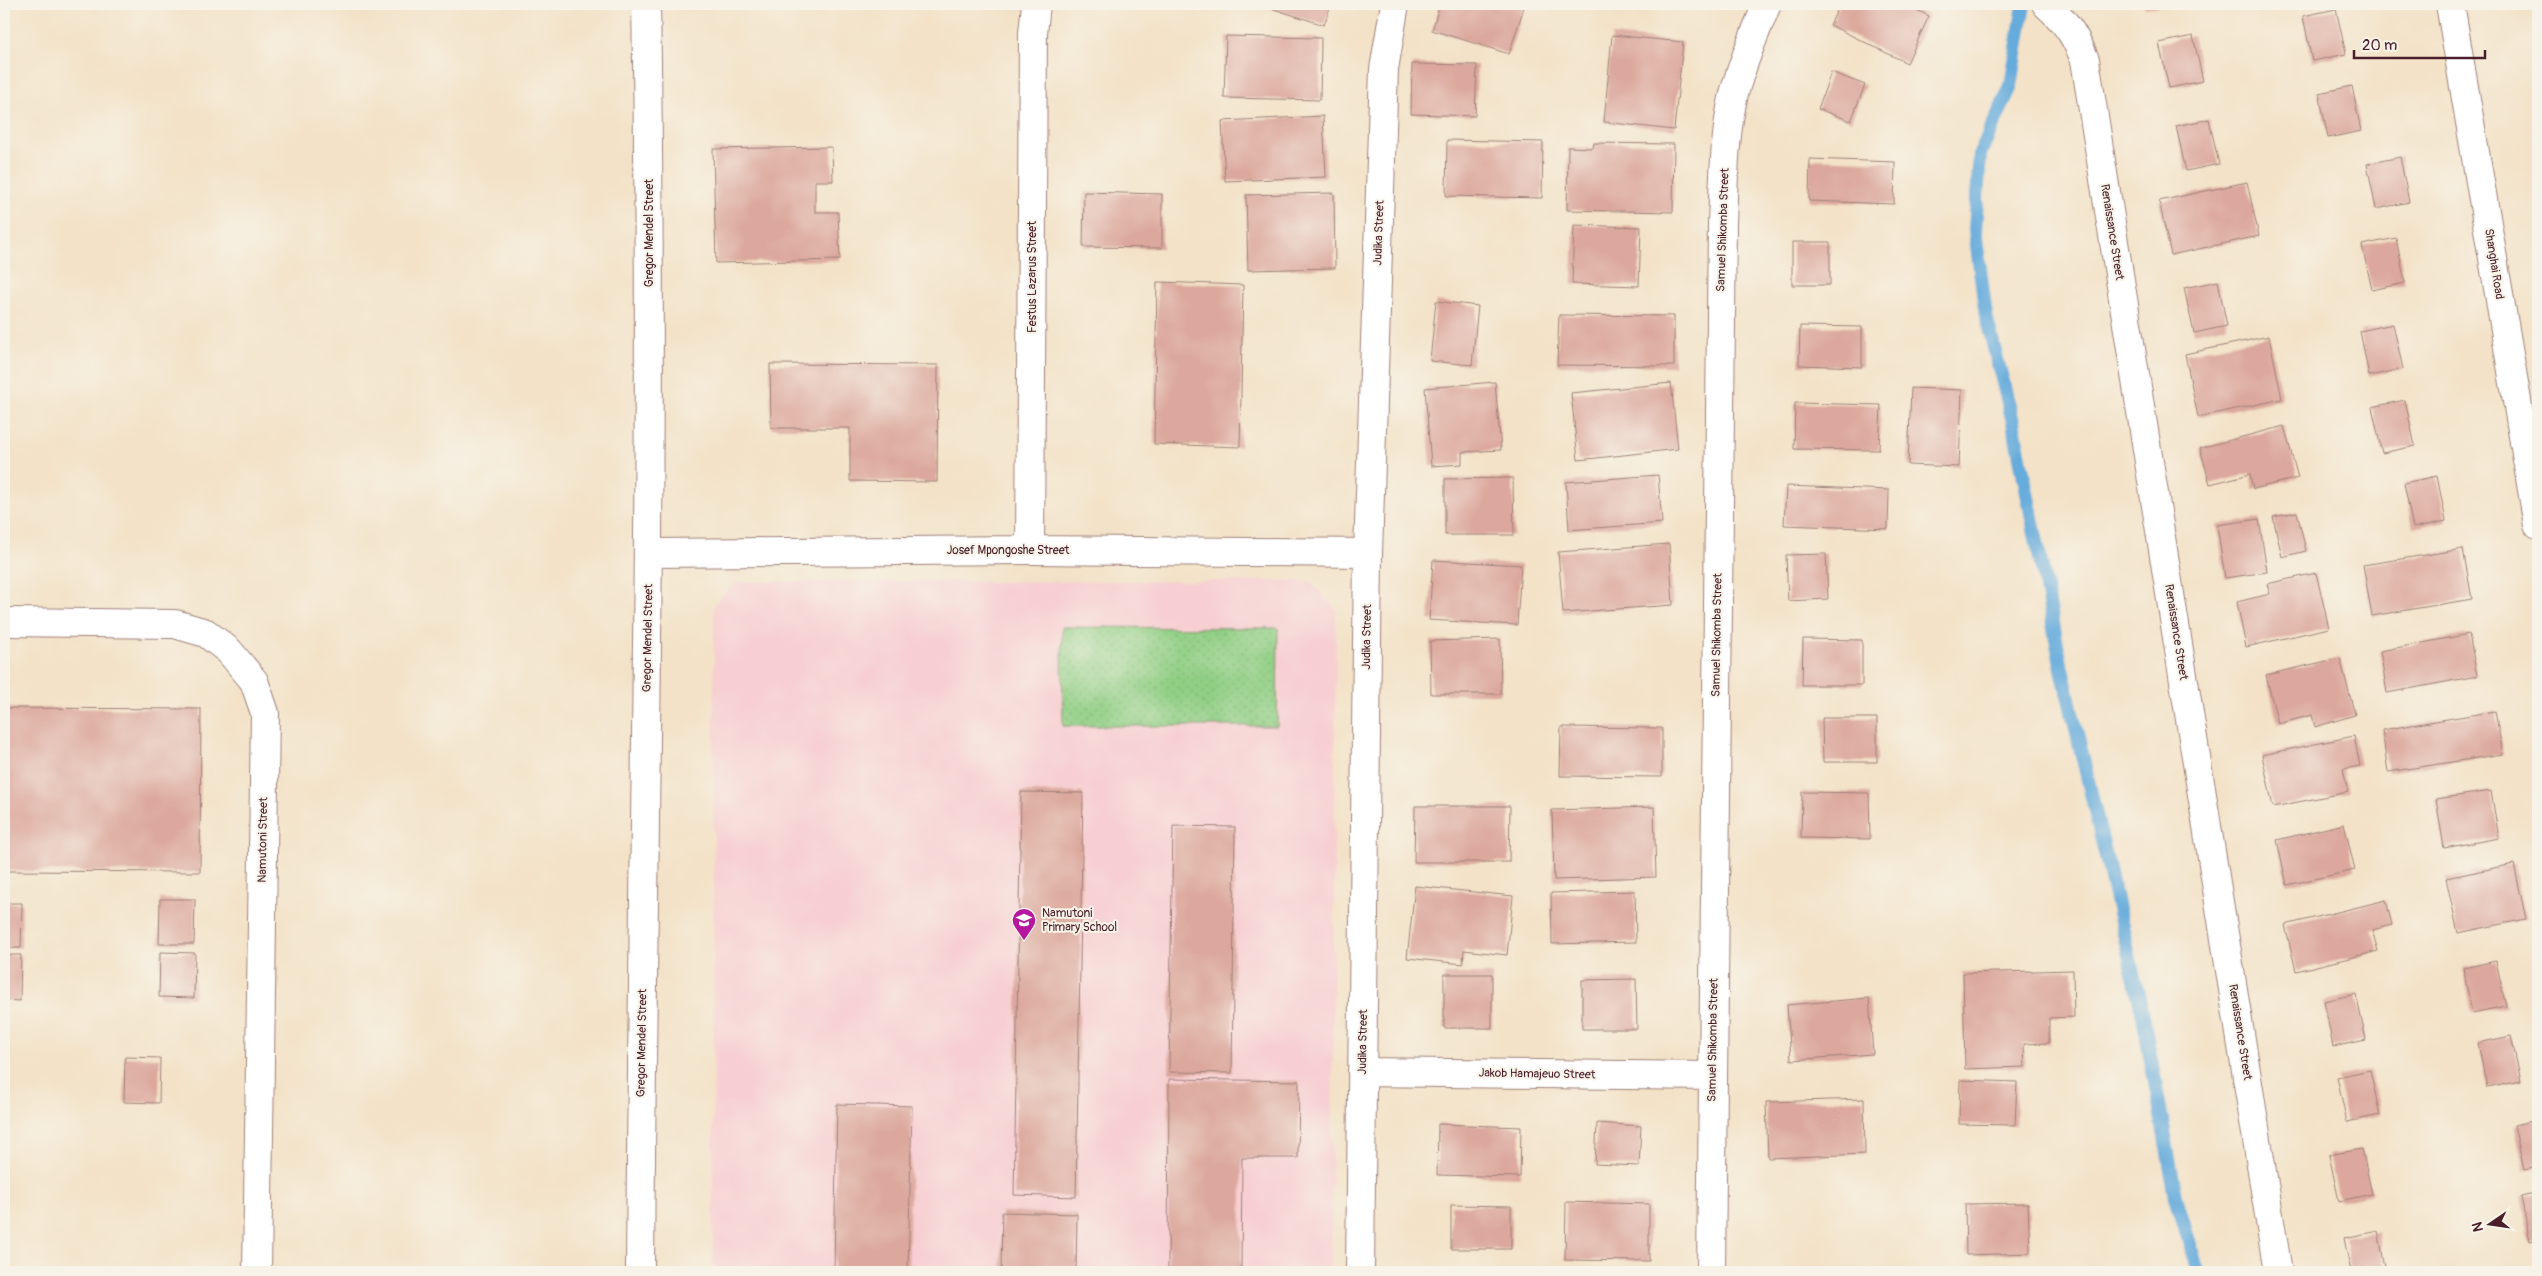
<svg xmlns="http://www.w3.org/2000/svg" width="2542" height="1276" viewBox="0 0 2542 1276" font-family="Pangolin,sans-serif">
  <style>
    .built { fill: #f7cfd2 }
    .grass { fill: url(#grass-dots); stroke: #6d7758 }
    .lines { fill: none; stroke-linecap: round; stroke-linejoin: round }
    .stream { stroke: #65abdb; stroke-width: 14 }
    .building { fill: #dca79c }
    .street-casing { stroke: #9e8079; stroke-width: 30 }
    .street { stroke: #fff; stroke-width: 28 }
    .labels { text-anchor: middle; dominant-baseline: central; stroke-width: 4; stroke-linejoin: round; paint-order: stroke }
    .street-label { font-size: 12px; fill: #4a1f2b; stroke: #f7f3e8 }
    .poi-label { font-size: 12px; fill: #4a1f2b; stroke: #f7f3e8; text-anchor: start }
  </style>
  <defs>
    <pattern id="grass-dots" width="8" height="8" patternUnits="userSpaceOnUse" patternTransform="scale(1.25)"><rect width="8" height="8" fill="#90cf84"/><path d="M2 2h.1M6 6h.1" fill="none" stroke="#7eb172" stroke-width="1.8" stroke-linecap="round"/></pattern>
  </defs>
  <rect width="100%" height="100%" fill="#f7f3e8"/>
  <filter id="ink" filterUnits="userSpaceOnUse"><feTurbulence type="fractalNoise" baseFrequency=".02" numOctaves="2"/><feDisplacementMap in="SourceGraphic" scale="10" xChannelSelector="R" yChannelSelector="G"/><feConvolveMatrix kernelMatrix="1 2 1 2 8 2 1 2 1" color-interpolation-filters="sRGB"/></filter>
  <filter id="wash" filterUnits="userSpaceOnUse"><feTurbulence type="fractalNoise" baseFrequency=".0096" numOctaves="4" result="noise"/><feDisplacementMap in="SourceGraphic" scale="20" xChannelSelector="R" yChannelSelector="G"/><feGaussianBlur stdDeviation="1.12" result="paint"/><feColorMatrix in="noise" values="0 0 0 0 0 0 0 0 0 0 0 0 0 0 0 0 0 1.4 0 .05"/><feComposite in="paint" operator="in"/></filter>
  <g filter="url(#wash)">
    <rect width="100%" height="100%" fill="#f3e2c7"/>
    <path class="built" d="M1310 581 1336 610 1331 1272H713L714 604 736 582Z"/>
    <path class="grass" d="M1062 627 1278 628 1277 726H1063Z"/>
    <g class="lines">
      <path class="stream" d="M2024 4 2011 86 1980 154 1975 230 1986 316 2013 422 2062 669 2142 1011 2176 1197 2198 1272"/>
    </g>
    <g id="blocks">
      <path class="building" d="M1258 4H1331L1324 25Z
        M1440 4H1525L1509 54 1432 30Z
        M1840 4H1904L1929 16 1907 63 1830 25Z
        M2144 4H2166V5L2145 8Z
        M2257 4H2279V5L2258 9Z
        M2336 9 2346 54 2312 61 2303 16Z
        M1612 35 1683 42 1674 130 1604 122Z
        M1226 36 1321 38 1320 100 1224 98Z
        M2193 36 2203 81 2169 88 2159 43Z
        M1412 64 1477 65 1475 116 1411 114Z
        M1831 72 1865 85 1851 121 1818 109Z
        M2352 86 2361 131 2328 138 2319 93Z
        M1323 116 1326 177 1225 181 1222 121Z
        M2209 119 2219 164 2186 171 2176 126Z
        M1447 140 1543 142 1542 198 1446 196Z
        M1594 143 1674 144 1673 212 1567 210 1568 147 1593 148Z
        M832 147 833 181H815V212H838L840 260 716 263 713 149Z
        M2400 157 2409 202 2376 209 2367 164Z
        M1810 159 1895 162 1894 204 1809 201Z
        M2247 182 2259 236 2171 255 2159 201Z
        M1084 192 1162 194V248L1083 247Z
        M1334 193 1335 268 1248 270 1246 195Z
        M1574 225 1641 227 1639 286 1572 284Z
        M2396 238 2405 283 2372 290 2362 245Z
        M1792 242H1830V285H1792Z
        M2218 281 2227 326 2194 333 2184 288Z
        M1157 282 1243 285 1240 447 1154 444Z
        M1436 301 1478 306 1472 365 1430 361Z
        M1559 315 1674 316V366L1557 365Z
        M2393 324 2403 369 2369 376 2360 331Z
        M1800 326 1862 327V367L1799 365Z
        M2269 336 2282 399 2198 417 2185 354Z
        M770 364 938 365 937 482 850 481V428H771Z
        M1495 382 1501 450 1462 452V464L1431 466 1425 388Z
        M1671 383 1678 449 1578 460 1571 393Z
        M1911 388 1962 390 1959 467 1908 465Z
        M2405 400 2415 446 2382 453 2372 407Z
        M1795 403 1881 405 1879 450 1794 449Z
        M2284 426 2298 478 2253 489 2250 474 2210 484 2200 448Z
        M1658 475 1662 523 1569 530 1566 482Z
        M2437 476 2446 521 2413 528 2404 483Z
        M1513 478 1514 535H1445V479Z
        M1786 486 1889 490 1888 529 1784 525Z
        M2297 512 2306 551 2282 557 2273 517Z
        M2259 519 2267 572 2225 578 2217 525Z
        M1669 544 1673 605 1563 613 1558 552Z
        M2463 549 2472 599 2372 616 2363 565Z
        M1826 554 1828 599 1788 601 1786 555Z
        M1433 560 1521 565 1517 625 1429 620Z
        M2316 573 2329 628 2246 647 2237 602 2270 594 2267 584Z
        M2469 634 2477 676 2387 693 2380 651Z
        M1500 639 1501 694H1431L1430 641Z
        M1803 639 1862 640V685H1802Z
        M2340 658 2355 715 2315 727 2312 715 2278 724 2266 675Z
        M4 708 201 709 200 872 4 871Z
        M2495 711 2503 754 2388 772 2382 730Z
        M1822 718H1877V762H1823Z
        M1561 727 1662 728V777L1560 776Z
        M2354 736 2360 766 2343 769 2348 792 2273 807 2262 755Z
        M2491 791 2499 838 2444 848 2436 799Z
        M1021 792 1083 793 1076 1197 1014 1195Z
        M1802 792 1869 793 1870 839 1801 838Z
        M1415 806H1510L1509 862H1414Z
        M1654 807 1656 877 1554 880 1552 810Z
        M2344 824 2355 870 2287 885 2277 840Z
        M1173 826 1235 827 1232 1073 1169 1072Z
        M2514 864 2526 919 2458 933 2446 878Z
        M1415 886 1513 896 1507 955 1464 950 1463 964 1407 958Z
        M1635 891 1636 942 1552 944 1551 893Z
        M160 899H195L194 944H159Z
        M2386 900 2392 925 2372 930 2378 951 2296 971 2285 925Z
        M4 903H22L21 948H4Z
        M160 952 195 953 194 998 159 997Z
        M4 955H21L20 1001 4 1000Z
        M2496 961 2506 1006 2472 1013 2463 968Z
        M2073 970 2074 1017 2049 1018V1043L2024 1044 2025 1067 1965 1069 1963 973Z
        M1444 974H1492V1028H1444Z
        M1636 979 1637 1029H1582V980Z
        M2356 994 2366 1040 2333 1047 2324 1001Z
        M1869 998 1873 1054 1791 1060 1787 1005Z
        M2511 1036 2521 1081 2487 1088 2478 1043Z
        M125 1057 160 1058 159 1103 124 1102Z
        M2370 1070 2380 1115 2347 1122 2337 1077Z
        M1169 1079 1299 1081 1298 1158H1242L1241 1272H1168Z
        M1960 1080 2017 1082 2015 1125 1959 1124Z
        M1864 1099 1865 1154 1768 1158 1766 1102Z
        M837 1104 912 1106 908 1272H834Z
        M2538 1120V1167L2524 1170 2514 1125Z
        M1597 1123 1641 1126 1639 1166 1595 1164Z
        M1438 1124 1521 1127 1520 1177 1437 1175Z
        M2362 1149 2372 1194 2339 1201 2329 1155Z
        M2538 1193V1240L2530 1242 2521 1197Z
        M1566 1202 1649 1204V1261L1565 1260Z
        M2028 1203 2030 1253 1966 1255 1965 1204Z
        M1451 1205 1511 1206V1249H1451Z
        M1002 1212 1077 1214 1076 1272H1001Z
        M2378 1231 2386 1272H2351L2344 1238Z
        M1651 1268 1682 1269V1272H1651Z"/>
    </g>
  </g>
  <g filter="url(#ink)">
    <use href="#blocks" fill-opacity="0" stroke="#9e8079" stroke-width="1"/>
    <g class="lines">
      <g class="street-casing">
        <path id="street" d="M2046 4C2066 22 2075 35 2085 60L2278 1272
          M2450 4 2538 525
          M1030 550 1033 33 1036 4
          M649 553 1030 550 1368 553
          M4 622 175 624 206 633 229 651 254 681 265 713 257 1272
          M1362 1072 1713 1076
          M640 1272C643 849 654 427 646 4
          M1360 1272 1368 553 1384 69 1395 4
          M1711 1272 1722 223C1724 180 1724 135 1734 94 1742 63 1755 33 1767 4"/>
      </g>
      <use href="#street" class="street"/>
    </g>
  </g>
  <defs>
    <g id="school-pin" transform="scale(1.25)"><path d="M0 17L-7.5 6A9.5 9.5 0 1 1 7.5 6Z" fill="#b5179e" stroke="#f7f3e8"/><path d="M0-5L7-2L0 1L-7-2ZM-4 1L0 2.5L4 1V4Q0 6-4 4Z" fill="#fff"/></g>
  </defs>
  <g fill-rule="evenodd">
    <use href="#school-pin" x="1024" y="920"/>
  </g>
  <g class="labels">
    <g class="street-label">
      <text transform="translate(1723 230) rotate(-88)">Samuel Shikomba Street</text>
      <text transform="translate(2112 232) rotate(81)">Renaissance Street</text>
      <text transform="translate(649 233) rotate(-90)">Gregor Mendel Street</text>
      <text transform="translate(1379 233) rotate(-88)">Judika Street</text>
      <text transform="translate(2494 264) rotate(81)">Shanghai Road</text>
      <text transform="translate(1032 277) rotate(-90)">Festus Lazarus Street</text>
      <text x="1008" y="550">Josef Mpongoshe Street</text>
      <text transform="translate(2176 632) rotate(81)">Renaissance Street</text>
      <text transform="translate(1717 635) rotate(-89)">Samuel Shikomba Street</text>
      <text transform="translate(1367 637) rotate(-89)">Judika Street</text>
      <text transform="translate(648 638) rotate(-89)">Gregor Mendel Street</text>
      <text transform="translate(263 840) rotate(-89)">Namutoni Street</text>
      <text transform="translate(2240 1032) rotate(81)">Renaissance Street</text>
      <text transform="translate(1713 1040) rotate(-89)">Samuel Shikomba Street</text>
      <text transform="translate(1363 1042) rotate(-89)">Judika Street</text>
      <text transform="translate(642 1043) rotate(-89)">Gregor Mendel Street</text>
      <text transform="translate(1537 1074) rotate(1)">Jakob Hamajeuo Street</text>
    </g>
    <g class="poi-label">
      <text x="1042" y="913">Namutoni<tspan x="1042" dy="14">Primary School</tspan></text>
    </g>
  </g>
  <rect width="2542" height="1276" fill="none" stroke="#f7f3e8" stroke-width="20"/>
  <g transform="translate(2490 1224) rotate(257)" stroke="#f7f3e8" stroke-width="4" paint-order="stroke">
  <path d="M0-4L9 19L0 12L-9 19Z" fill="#4a1f2b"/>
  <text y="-8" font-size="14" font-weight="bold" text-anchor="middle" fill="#4a1f2b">N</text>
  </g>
  <path d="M2354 50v8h131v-8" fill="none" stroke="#4a1f2b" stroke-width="2.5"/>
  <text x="2362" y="50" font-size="15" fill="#4a1f2b" stroke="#f7f3e8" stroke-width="4" paint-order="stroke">20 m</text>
</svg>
